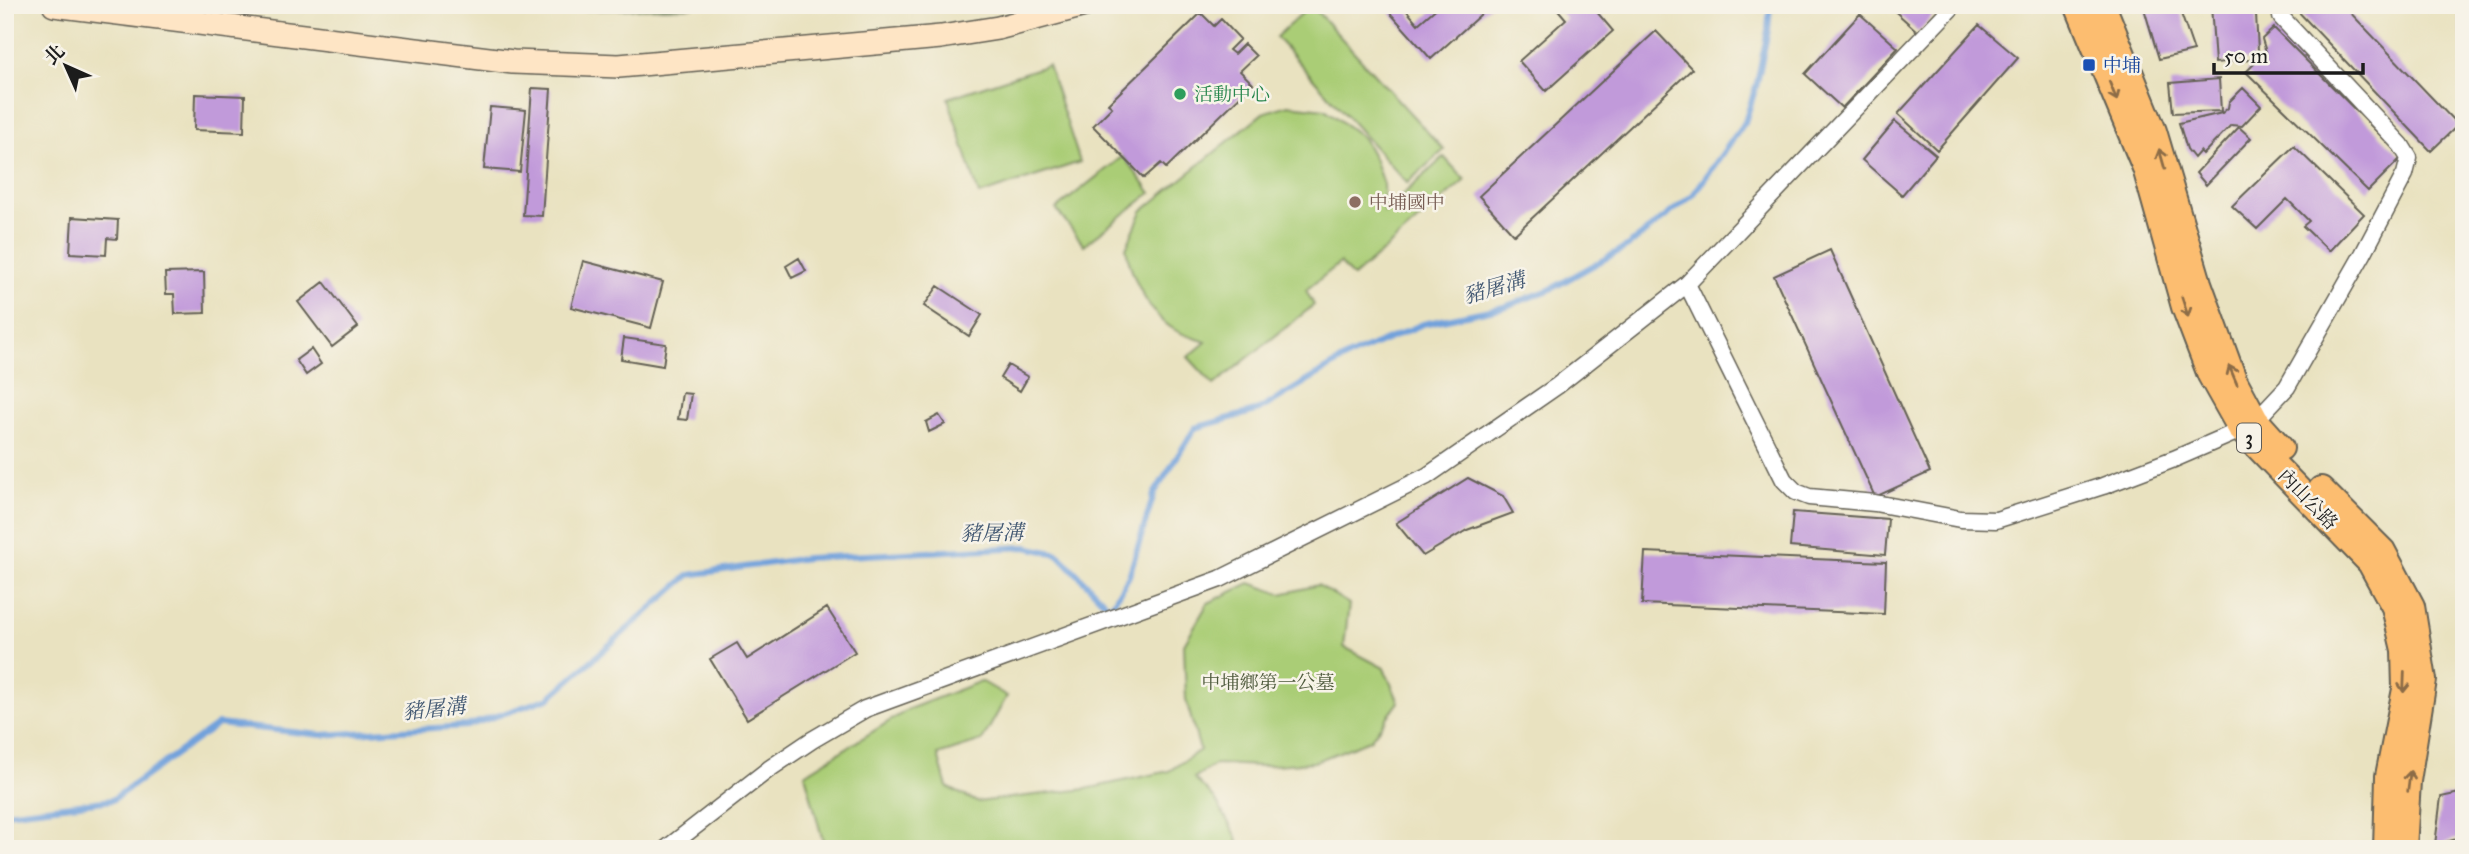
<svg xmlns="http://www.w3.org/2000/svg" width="2469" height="854" viewBox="0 0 2469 854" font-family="'IM FELL Great Primer','Noto Serif TC',serif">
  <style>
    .green { fill: #aacd76; stroke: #637449; stroke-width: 2 }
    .forest { fill: #87b067; stroke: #526642; stroke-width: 2 }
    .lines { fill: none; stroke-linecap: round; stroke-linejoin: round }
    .stream { stroke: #71a1db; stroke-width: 6 }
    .building { fill: #c19ada }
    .street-casing { stroke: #646155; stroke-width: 19 }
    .secondary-casing { stroke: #646155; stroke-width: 26 }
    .primary-casing { stroke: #646155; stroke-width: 28 }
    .street { stroke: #fff; stroke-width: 16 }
    .secondary { stroke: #fee5c5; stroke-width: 23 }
    .primary { stroke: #fcbd6f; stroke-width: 24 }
    .oneway { stroke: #8c6c46 }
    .transit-dot { fill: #1a4fb4; stroke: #f7f3e8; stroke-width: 2.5 }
    .leisure-dot { fill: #2e9e5b; stroke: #f7f3e8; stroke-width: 2.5 }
    .education-dot { fill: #8d6e63; stroke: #f7f3e8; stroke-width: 2.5 }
    .labels { text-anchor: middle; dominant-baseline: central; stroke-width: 5; stroke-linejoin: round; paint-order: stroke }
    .shield { fill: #f7f3e8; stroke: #5e5c59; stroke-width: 2 }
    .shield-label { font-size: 18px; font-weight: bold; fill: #1c1c1c }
    .transit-label { font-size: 19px; fill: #164399; stroke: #f7f3e8; text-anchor: start }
    .leisure-label { font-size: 19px; fill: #27864d; stroke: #f7f3e8; text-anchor: start }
    .education-label { font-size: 19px; fill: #785e54; stroke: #f7f3e8; text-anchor: start }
    .street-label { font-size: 19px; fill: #1c1c1c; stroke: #f7f3e8 }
    .park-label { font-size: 19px; fill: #4e5a3c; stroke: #f7f3e8 }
    .water-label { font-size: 21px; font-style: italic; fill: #425872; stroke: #f7f3e8 }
  </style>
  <rect width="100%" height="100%" fill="#f7f3e8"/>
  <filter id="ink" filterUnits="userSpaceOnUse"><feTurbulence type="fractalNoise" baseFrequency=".0143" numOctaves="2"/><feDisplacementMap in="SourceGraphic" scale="14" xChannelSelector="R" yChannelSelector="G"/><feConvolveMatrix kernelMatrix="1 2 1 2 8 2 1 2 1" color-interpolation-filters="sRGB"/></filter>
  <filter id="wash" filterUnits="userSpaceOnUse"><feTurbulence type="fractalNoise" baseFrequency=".00686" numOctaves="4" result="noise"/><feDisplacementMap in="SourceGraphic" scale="28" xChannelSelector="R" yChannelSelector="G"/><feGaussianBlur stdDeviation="1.57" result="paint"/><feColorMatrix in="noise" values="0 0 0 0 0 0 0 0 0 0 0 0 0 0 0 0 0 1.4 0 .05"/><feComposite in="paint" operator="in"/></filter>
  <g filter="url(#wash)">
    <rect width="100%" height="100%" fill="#e9e2c0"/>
    <path class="green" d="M1311 5 1444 150 1407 183 1276 37Z
      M1048 65 1080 162 979 195 948 98Z
      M1288 105 1325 109 1363 138 1374 158 1383 184 1384 212 1444 157 1465 180 1353 277 1340 263 1306 290 1314 305 1214 385 1188 357 1206 342C1195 338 1185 336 1175 330 1149 315 1131 277 1126 248L1142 211 1263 113Z
      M1123 156 1151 193 1084 245 1056 209Z
      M1250 583 1281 594 1318 585 1349 604 1344 647 1384 668 1399 702 1370 740 1314 762 1261 766 1216 764 1194 778 1215 799 1237 837 1239 849H825L805 774 909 709 981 681 1007 696 982 741 938 755 947 787 977 802 1086 789 1169 771 1200 750 1186 700 1184 644 1208 603Z"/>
    <path class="forest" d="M384 5H694L693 7 494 13Z"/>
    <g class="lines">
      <path class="stream" d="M5 813 112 800 218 724 321 735 467 726 549 698 689 575 807 558 1026 547 1058 554 1110 608 1129 576 1154 494 1195 428 1259 410 1347 357 1423 324 1504 307 1549 290 1628 246 1693 195 1745 122 1757 83 1768 30 1770 5"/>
    </g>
    <g id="blocks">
      <path class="building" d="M1383 5H1402L1418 24 1440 5H1491L1431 59Z
        M1554 5H1591L1613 31 1546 91 1519 61 1566 19Z
        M1888 5H1942L1918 32Z
        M2143 5H2178L2194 51 2159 59Z
        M2211 5H2266L2264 13 2256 14 2258 51 2250 60 2215 63Z
        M2292 5H2343L2458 125 2431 151Z
        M2458 5H2464V41H2462Z
        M1201 13 1214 26 1221 19 1240 39 1229 50 1234 54 1244 44 1256 56 1240 71 1253 84 1166 168 1161 163 1144 178 1093 126 1112 107 1108 104Z
        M1860 14 1898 48 1842 108 1805 74Z
        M1979 25 2018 58 1937 150 1898 114Z
        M2274 28 2402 157 2368 191 2246 72 2266 52 2262 39Z
        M1656 31 1692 69 1514 235 1479 196Z
        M2219 79 2221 111 2173 113 2170 83Z
        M532 88 551 89 542 216 523 215Z
        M2243 88 2261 106 2242 126 2231 125 2203 154 2200 151 2194 158 2187 149 2179 123 2222 113 2228 108 2229 102Z
        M195 94 245 96 244 132 194 130Z
        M490 107 526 110 520 172 484 169Z
        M1895 121 1936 155 1902 195 1862 160Z
        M2239 127 2251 138 2206 185 2196 173Z
        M2294 146 2364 214 2329 251 2303 226 2309 221 2287 199 2257 229 2232 206Z
        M72 217 118 220 117 239 107 238 106 255 70 253Z
        M1830 250 1930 472 1875 497 1774 276Z
        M799 258 806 271 792 278 786 266Z
        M583 261 663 282 651 328 571 307Z
        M204 272 205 313 175 314 174 294H166L165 273Z
        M324 282 358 327 332 347 298 302Z
        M938 286 982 315 969 336 924 306Z
        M624 338 666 344 663 366 621 359Z
        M311 349 321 364 306 375 296 360Z
        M1008 365 1028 377 1020 391 1000 378Z
        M682 393 691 394 687 420 678 419Z
        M939 415 945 424 929 432 926 422Z
        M1468 478 1503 496 1513 513 1467 530 1423 556 1396 523Z
        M1793 512 1888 519 1885 555 1790 547Z
        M1645 552 1886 562 1884 614 1642 604Z
        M827 608 855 652 747 719 710 659 737 643 747 659Z
        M2464 792V837L2435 845 2441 797Z"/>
    </g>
  </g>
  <g filter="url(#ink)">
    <use href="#blocks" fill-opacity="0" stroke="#646155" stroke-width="2"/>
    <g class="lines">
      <g class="street-casing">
        <path id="street" d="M1687 284 1784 480 1796 492 1809 497 1875 503 1960 519 1996 520 2103 486 2174 459 2241 430 2256 420 2287 387 2363 254 2405 174 2409 158 2401 145 2281 17
          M666 849 769 769 812 740 865 709 1220 579 1427 476 1557 386 1687 284 1954 5"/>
      </g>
      <g class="secondary-casing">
        <path id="secondary" d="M54 5 513 62 619 66 941 37 998 28 1085 5"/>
      </g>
      <g class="primary-casing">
        <path id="primary" d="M2077 5 2145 168 2184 307 2210 375 2241 430 2370 563 2394 607 2404 650 2405 689 2388 776 2386 849
          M2103 5 2154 131 2199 283 2234 379 2256 420 2281 448
          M2321 489 2383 551 2412 606 2424 680 2408 781 2404 849"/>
      </g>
      <use href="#street" class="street"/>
      <use href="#secondary" class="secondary"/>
      <use href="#primary" class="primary"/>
    </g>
    <defs><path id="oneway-shaft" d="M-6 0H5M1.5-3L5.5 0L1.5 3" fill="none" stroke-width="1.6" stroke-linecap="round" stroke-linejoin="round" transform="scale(1.75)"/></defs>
    <g class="oneway">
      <use href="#oneway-shaft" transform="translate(2113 91) rotate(68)"/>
      <use href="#oneway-shaft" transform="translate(2162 159) rotate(-106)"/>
      <use href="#oneway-shaft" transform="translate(2185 307) rotate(72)"/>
      <use href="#oneway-shaft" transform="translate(2233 375) rotate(-113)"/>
      <use href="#oneway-shaft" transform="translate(2404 682) rotate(92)"/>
      <use href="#oneway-shaft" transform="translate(2409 781) rotate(-83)"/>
    </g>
  </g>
  <rect class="transit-dot" x="2082" y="58" width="14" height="14" rx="3.5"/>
  <circle class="leisure-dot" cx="1180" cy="94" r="7"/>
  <circle class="education-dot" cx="1355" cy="202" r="7"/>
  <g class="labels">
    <rect class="shield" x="2237" y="423.5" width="24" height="29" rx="5"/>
    <g class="shield-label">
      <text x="2249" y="438">3</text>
    </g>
    <g class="transit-label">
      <text x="2103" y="65">中埔</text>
    </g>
    <g class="leisure-label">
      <text x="1194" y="94">活動中心</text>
    </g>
    <g class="education-label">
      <text x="1369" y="202">中埔國中</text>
    </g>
    <g class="street-label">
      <text transform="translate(2308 499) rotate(46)">內山公路</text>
    </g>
    <g class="park-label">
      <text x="1268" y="682">中埔鄉第一公墓</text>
    </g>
    <g class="water-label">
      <text transform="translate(1494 288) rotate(-16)">豬屠溝</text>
      <text transform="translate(992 533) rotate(-1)">豬屠溝</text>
      <text transform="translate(434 709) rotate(-6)">豬屠溝</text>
    </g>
  </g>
  <rect width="2469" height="854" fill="none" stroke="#f7f3e8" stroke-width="28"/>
  <g transform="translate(66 66) rotate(315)" stroke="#f7f3e8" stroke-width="5" paint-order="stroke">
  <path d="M0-5L12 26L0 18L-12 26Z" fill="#1c1c1c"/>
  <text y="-10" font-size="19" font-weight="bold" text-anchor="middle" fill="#1c1c1c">北</text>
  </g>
  <path d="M2214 63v10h149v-10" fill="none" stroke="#1c1c1c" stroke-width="3.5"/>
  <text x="2224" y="63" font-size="21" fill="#1c1c1c" stroke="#f7f3e8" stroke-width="5" paint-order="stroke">50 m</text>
</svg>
